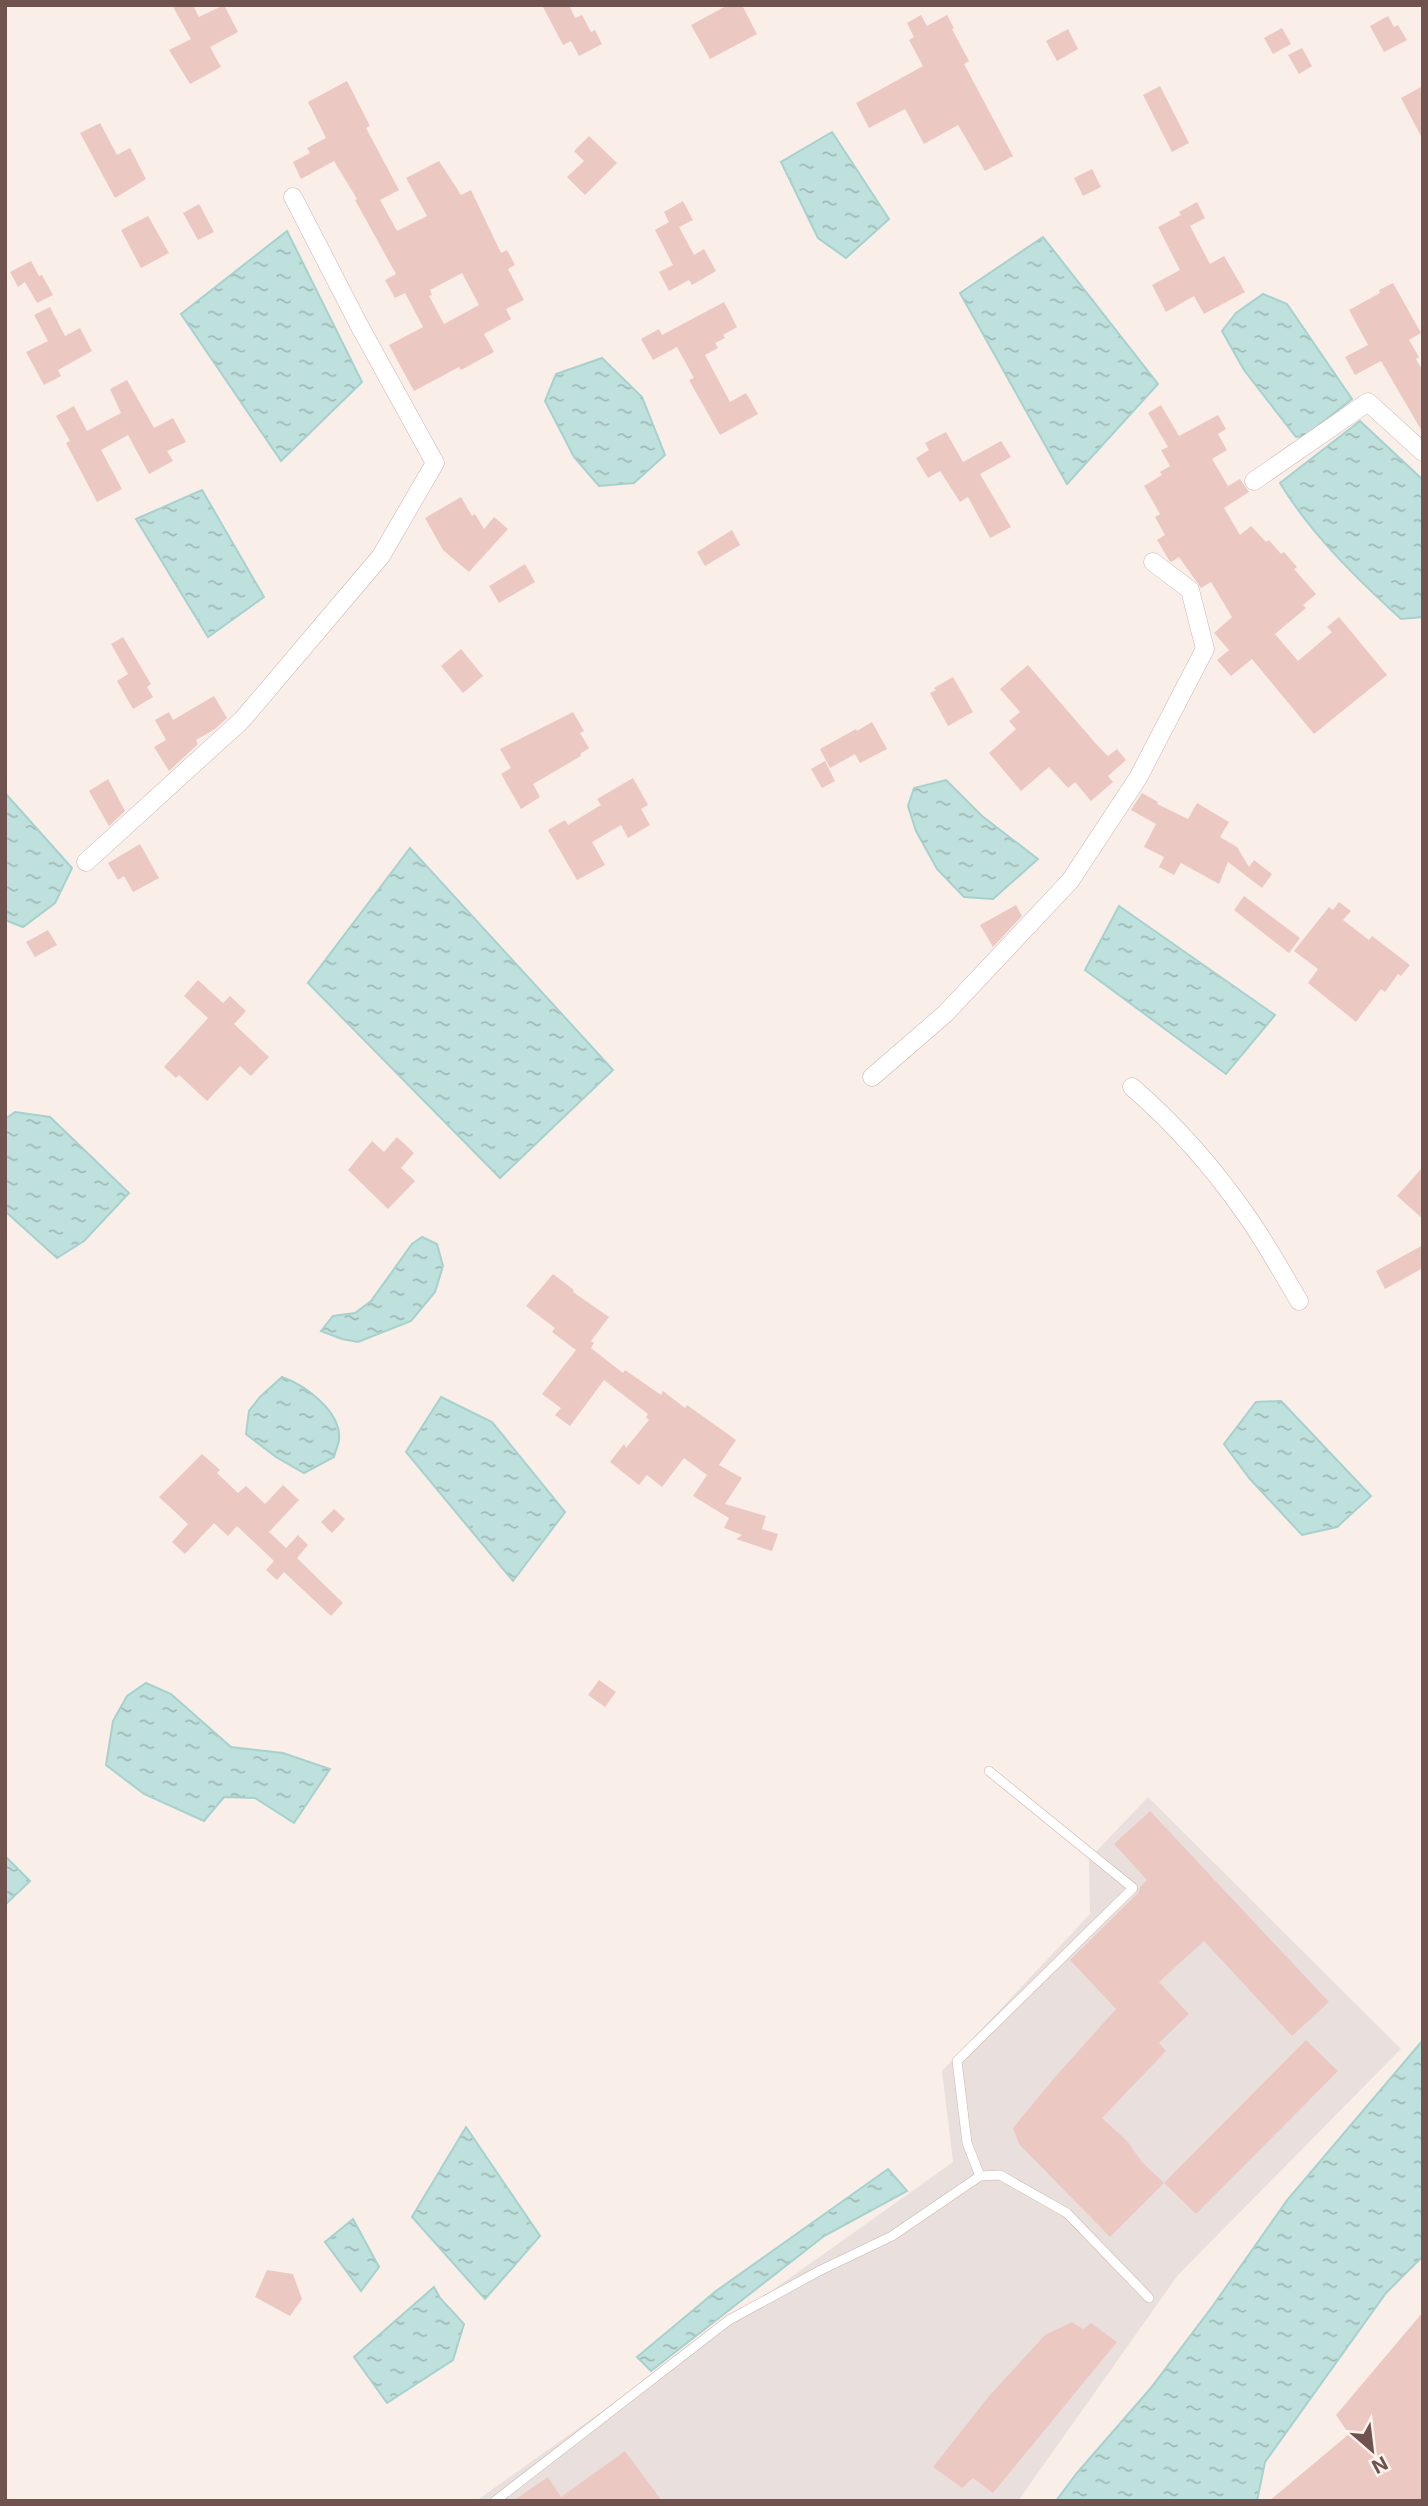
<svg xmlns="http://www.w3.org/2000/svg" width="1428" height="2506" viewBox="0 0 1428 2506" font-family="Inter,sans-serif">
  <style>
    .industrial { fill: #e9e0de }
    .water { fill: url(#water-ripples); stroke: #a6d1cd; stroke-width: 2 }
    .building { fill: #ecc8c3; fill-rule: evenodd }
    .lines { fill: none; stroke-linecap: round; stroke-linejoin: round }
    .lane-casing { stroke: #cab4af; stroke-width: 10 }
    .street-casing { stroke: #cab4af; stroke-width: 19 }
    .lane { stroke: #fff; stroke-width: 9 }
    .street { stroke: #fff; stroke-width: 18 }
  </style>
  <defs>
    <pattern id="water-ripples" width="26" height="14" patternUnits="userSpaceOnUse" patternTransform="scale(1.75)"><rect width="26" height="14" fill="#bfe1dd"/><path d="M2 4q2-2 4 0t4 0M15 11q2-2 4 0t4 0" fill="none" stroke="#a0b9b6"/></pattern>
  </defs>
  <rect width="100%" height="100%" fill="#faeee8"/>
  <path class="industrial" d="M1148 1797 1401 2049 1178 2275 1018 2501H476L953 2162 942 2071 1090 1914 1089 1859Z"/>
  <path class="water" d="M832 132 889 219 846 258 818 238 781 162Z
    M287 231 362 382 281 461 181 314Z
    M1043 237 1158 384 1067 484 960 293Z
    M1263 294 1287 304 1352 399 1305 436 1296 437 1244 370 1222 331 1236 313Z
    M602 358 642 397 665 455 634 483 599 486 574 457 545 401 556 374Z
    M1360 421 1423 480V617L1401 619C1357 579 1311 534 1280 483Z
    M202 490 264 597 208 637 136 519Z
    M946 780 982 816 1038 859 993 899 964 897 937 869 916 831 908 806 914 788Z
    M5 793 72 868 55 903 23 927 5 920Z
    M410 848 613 1070 500 1178 308 983Z
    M1119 906 1275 1015 1226 1074 1085 970Z
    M15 1112 50 1117 129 1193 84 1241 57 1258 5 1211V1119Z
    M422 1237 437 1244 443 1266 435 1292 411 1321 358 1342 342 1339 321 1331 333 1316 355 1313 371 1301 412 1244Z
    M282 1377C305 1385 342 1412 339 1440 338 1446 335 1452 334 1457L304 1473 276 1457 246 1434 249 1411 260 1397Z
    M441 1397 492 1422 565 1512 513 1581 406 1452Z
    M1281 1401 1371 1496 1337 1527 1302 1535 1250 1479 1224 1444 1256 1402Z
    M146 1683 171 1694 231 1747 283 1753 330 1769 294 1823 255 1798 224 1797 204 1821 144 1794 106 1765 113 1721 127 1696Z
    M5 1856 30 1881 5 1905Z
    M1423 2040V2256L1386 2293 1265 2462 1257 2501H1056L1077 2473 1150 2389 1212 2307 1288 2199Z
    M466 2127 540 2236 485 2299 412 2217Z
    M888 2169 907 2191 824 2236 651 2371 637 2357 716 2291Z
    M353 2219 379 2267 361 2291 325 2242Z
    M434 2287 440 2298 464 2324 453 2360 387 2403 354 2357Z"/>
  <path class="building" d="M172 5H193L199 17 224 5 238 32 210 47 221 67 190 84 169 50 191 39Z
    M542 5H569L575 18 582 15 591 32 595 30 602 44 579 56 571 41 563 45Z
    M728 5H742L757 34 710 59 691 25Z
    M921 15 927 26 947 15 954 28 952 29 969 61 964 64 1013 156 985 171 958 125 924 144 905 109 869 128 856 103 923 66 909 40 914 37 907 23Z
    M1388 16 1394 27 1398 25 1407 40 1384 52 1370 26Z
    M1282 28 1291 44 1273 54 1264 38Z
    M1068 29 1078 49 1057 61 1046 41Z
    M1302 48 1312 66 1299 74 1288 55Z
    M347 81 370 126 366 128 399 190 380 200 397 231 427 216 406 178 439 161 461 195 471 190 501 253 507 250 515 265 508 269 524 300 506 309 511 319 484 334 494 352 461 370 459 367 414 391 389 345 423 327 405 293 395 298 385 280 396 274 355 200 357 199 334 161 301 179 293 162 310 153 307 148 326 138 308 102ZM462 273 479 305 444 324 429 296 432 295 430 290Z
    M1160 86 1189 143 1172 152 1143 95Z
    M1423 86V140L1401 98Z
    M100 123 117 155 130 148 146 179 115 198 80 133Z
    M589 136 617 163 585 195 567 177 584 161 574 151Z
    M1092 169 1101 187 1083 196 1074 178Z
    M683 201 693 220 679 227 694 255 704 249 716 271 692 285 689 280 669 291 659 272 673 265 655 230 669 222 664 212Z
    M1197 202 1205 218 1190 226 1210 264 1224 256 1245 292 1204 314 1194 296 1166 312 1152 285 1180 270 1158 227 1181 215 1179 212Z
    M199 204 214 232 198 240 183 213Z
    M148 216 169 253 141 268 121 230Z
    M31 261 39 276 42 275 53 295 37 303 25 282 18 287 10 272Z
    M1393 283 1421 333 1409 340 1419 357 1416 359 1423 371V433L1381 361 1355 375 1345 357 1368 345 1349 310 1380 293 1379 290Z
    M724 302 737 327 723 335 725 338 715 343 718 348 705 355 730 402 746 393 758 414 720 435 689 380 694 378 677 347 653 360 641 339 659 329 662 335Z
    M50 307 65 336 80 328 92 351 58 370 61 376 44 385 26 352 48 341 34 315Z
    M127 380 154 428 173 418 186 442 167 451 173 461 149 474 128 435 101 450 122 489 97 502 66 443 70 441 56 416 74 406 87 431 121 413 110 389Z
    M1161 405 1179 436 1218 415 1226 429 1218 434 1227 450 1212 459 1228 486 1240 479 1249 492 1224 508 1240 535 1251 526 1266 542 1269 540 1281 554 1284 552 1297 567 1294 569 1316 594 1303 605 1306 608 1275 634 1298 661 1332 632 1327 627 1339 617 1387 675 1314 734 1252 659 1231 676 1217 660 1229 650 1214 633 1232 617 1211 582 1201 588 1179 557 1171 562 1169 560 1157 540 1165 535 1155 517 1160 514 1144 486 1162 475 1160 472 1170 466 1161 450 1168 447 1148 413Z
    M946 432 963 462 1001 441 1011 457 980 474 1011 527 990 538 968 497 960 502 940 471 928 478 916 458 929 450 925 443Z
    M461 497 472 516 475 514 484 529 494 517 508 529 469 572 443 550 425 518Z
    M732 530 740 545 705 566 697 552Z
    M525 564 535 582 499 603 489 586Z
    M123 637 151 684 147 687 153 697 133 709 117 681 128 674 111 644Z
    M461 649 483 676 463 693 441 666Z
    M1028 665 1097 745 1108 756 1117 749 1126 760 1108 776 1113 782 1091 801 1075 782 1068 788 1049 767 1021 791 989 753 1016 729 1009 721 1020 712 1000 689Z
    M953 677 973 712 948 726 930 693 936 690 934 688Z
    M214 696 227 718 215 729 196 740 198 744 169 771 154 747 166 740 155 720 169 712 173 720Z
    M573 712 584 731 580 733 589 748 580 754 581 756 533 784 540 797 521 809 501 774 511 768 500 749Z
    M872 722 887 749 860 763 855 754 830 768 820 749 856 729 857 731Z
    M825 761 835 781 822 788 811 769Z
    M633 778 648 805 641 809 650 825 628 838 621 825 592 842 605 865 577 880 548 830 565 820 568 825 601 805 597 799Z
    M108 779 125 811 109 826 89 791Z
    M1142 793 1158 802 1157 804 1188 819 1197 803 1229 822 1220 837 1237 847 1249 867 1254 860 1272 874 1262 888 1228 862 1219 884 1181 863 1174 875 1159 867 1164 857 1144 847 1156 824 1131 810Z
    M140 844 159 878 133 892 124 876 118 880 108 863Z
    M1244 896 1300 938 1289 953 1234 910Z
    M1339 902 1351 911 1343 920 1369 940 1372 936 1410 965 1401 976 1398 974 1385 992 1381 989 1356 1022 1308 983 1318 969 1294 951 1329 907 1333 910Z
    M1016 905 1022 916 993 947 980 925Z
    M48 930 57 945 35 957 26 942Z
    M198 980 223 1003 230 996 246 1011 234 1024 269 1057 251 1076 240 1066 207 1101 179 1075 176 1078 164 1067 208 1018 184 996Z
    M397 1137 414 1153 401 1168 415 1181 388 1209 348 1170 372 1141 384 1152Z
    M1423 1167V1219L1397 1196Z
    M1423 1245V1268L1385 1289 1376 1271Z
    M553 1274 574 1290 573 1292 609 1317 591 1341 594 1343 591 1348 623 1373 625 1370 661 1395 663 1391 685 1408 687 1405 736 1440 719 1465 742 1478 725 1504 766 1516 762 1529 778 1534 772 1551 736 1539 742 1535 724 1528 729 1518 693 1496 707 1475 684 1458 662 1487 647 1475 639 1485 610 1462 624 1444 626 1448 649 1420 646 1417 648 1414 604 1380 570 1426 555 1415 561 1408 542 1394 576 1350 552 1332 555 1328 526 1306Z
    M202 1454 220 1470 217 1473 238 1493 246 1486 265 1504 283 1485 299 1500 269 1532 286 1548 298 1535 308 1545 297 1558 343 1603 331 1616 284 1572 277 1580 266 1570 274 1561 237 1526 228 1536 214 1523 185 1554 172 1542 188 1524 159 1497Z
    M334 1509 345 1519 332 1533 321 1522Z
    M599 1680 616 1692 605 1707 588 1695Z
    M1150 1811 1329 2002 1292 2036 1204 1941 1159 1982 1189 2014 1159 2043 1166 2051 1102 2118 1127 2141 1142 2162 1164 2183 1110 2237 1019 2144 1013 2128 1055 2077 1116 2009 1070 1960 1138 1893 1140 1887 1147 1880 1114 1844Z
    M1306 2040 1338 2071 1196 2214 1164 2183Z
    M267 2270 293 2274 302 2299 290 2316 255 2297Z
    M1423 2312V2501H1269L1349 2434 1336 2415Z
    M1072 2322 1083 2329 1091 2323 1117 2342 993 2493 973 2478 962 2488 933 2467 989 2396 1045 2335Z
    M625 2451 662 2501H513L548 2477 561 2497Z"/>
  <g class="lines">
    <g class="lane-casing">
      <path id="lane" d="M989 1771 1133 1888 957 2061 967 2143 980 2176 1000 2175 1067 2213 1149 2298
        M495 2501 729 2320 821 2270 892 2236 980 2176"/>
    </g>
    <g class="street-casing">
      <path id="street" d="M1254 481 1368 402 1423 452
        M86 862 242 720 381 556 435 463 359 325 293 197
        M872 1077 945 1014 1070 881 1138 778 1205 649 1190 590 1153 562
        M1132 1087C1176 1125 1216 1171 1249 1219 1267 1245 1283 1274 1299 1301"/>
    </g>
    <use href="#lane" class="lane"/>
    <use href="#street" class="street"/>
  </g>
  <rect width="1428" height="2506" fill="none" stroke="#70524f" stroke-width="14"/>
  <g transform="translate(1372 2450) rotate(152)" stroke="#fdf3ee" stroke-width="5" paint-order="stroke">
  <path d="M0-5L12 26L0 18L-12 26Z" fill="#70524f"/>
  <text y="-10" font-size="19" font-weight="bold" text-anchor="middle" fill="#70524f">N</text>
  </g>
</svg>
